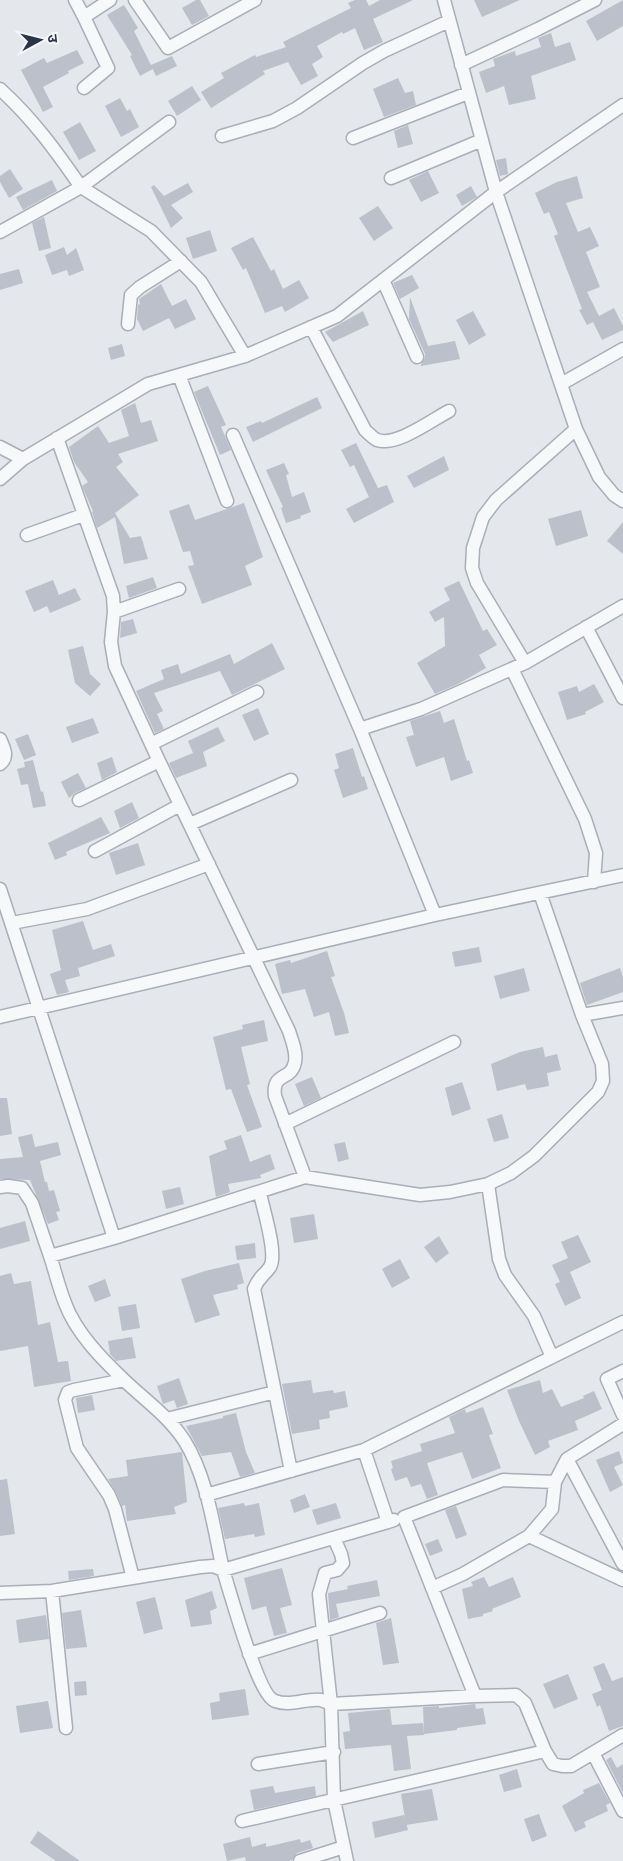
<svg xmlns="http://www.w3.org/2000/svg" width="623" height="1861" viewBox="0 0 623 1861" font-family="Quicksand,'Noto Sans Devanagari',sans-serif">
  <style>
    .building { fill: #bbc0ca }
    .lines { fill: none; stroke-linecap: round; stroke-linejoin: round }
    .minor-casing { stroke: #a9aeb7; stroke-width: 15 }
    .minor { stroke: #f7f8fa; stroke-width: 12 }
  </style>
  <rect width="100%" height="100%" fill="#e4e7ec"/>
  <path class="building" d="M196 0H200L209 16 192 25 182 8Z
    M355 0H366L369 6 380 0H413L373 19 383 42 364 50 355 28 343 34 342 32 317 46 323 57 312 64 318 76 301 85 288 62 263 71 265 74 211 108 201 92 224 78 221 73 255 55 256 57 286 47 283 42 351 8 348 3Z
    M474 0H520L482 17Z
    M623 0V26L597 41 586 21Z
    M124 5 138 28 134 31 153 69 140 76 130 56 132 55 107 15Z
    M551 33 555 47 570 42 576 60 531 76 536 99 509 105 504 86 486 93 479 72 495 66 493 59 515 51 516 56 541 47 538 38Z
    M77 50 84 63 68 71 69 73 43 87 53 107 43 112 21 70 44 58 47 63Z
    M172 56 177 66 156 76 151 65Z
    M398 78 405 93 413 91 416 105 384 117 373 89Z
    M192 86 201 100 177 116 168 101Z
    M120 98 127 111 130 109 139 127 121 137 105 106Z
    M80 122 96 151 79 160 63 132Z
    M408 125 413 144 398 148 394 131Z
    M506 158 508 174 500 176 496 160Z
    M10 169 23 189 9 198 0 182V176Z
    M428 171 439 193 421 202 409 180Z
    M577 176 583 198 566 203 578 232 590 227 599 246 586 252 600 287 587 292 599 316 614 308 623 326V330L602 340 593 322 587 325 579 310 582 309 554 236 558 234 549 212 544 214 535 193 557 182Z
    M52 180 57 191 23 210 16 197Z
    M188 183 193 192 171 205 183 218 171 228 151 187 154 185 164 196Z
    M471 186 477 197 462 206 456 195Z
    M378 206 393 228 374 241 359 218Z
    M44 217 51 248 39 251 32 223Z
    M210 230 217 251 193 259 186 238Z
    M253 237 271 271 274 269 283 289 299 280 309 298 285 312 282 306 265 313 246 268 243 270 231 248Z
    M64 247 67 255 76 248 84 270 69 276 67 270 52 275 45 255Z
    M19 269 23 283 0 290V274Z
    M412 275 419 288 400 299 393 283Z
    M161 284 172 306 186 299 196 319 175 329 169 318 143 331 137 319 138 305 140 304 139 299Z
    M410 297 428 346 455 341 460 359 421 366V364L425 358V354L409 319Z
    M363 311 369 325 333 342 325 332Z
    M473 311 486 335 469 345 456 320Z
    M122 344 125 356 111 360 108 348Z
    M208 386 226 425 221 427 231 450 220 455 194 392Z
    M317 397 322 408 253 442 246 427 261 421 262 423Z
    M135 403 141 423 151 420 158 441 118 454 123 462 116 467 139 495 115 513 130 538 141 536 148 559 124 564 115 517 97 528 92 512 93 511 82 486 88 482 74 462 69 447 98 426 109 443 129 436 121 410Z
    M356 443 378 488 387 485 394 502 354 523 346 509 369 497 354 465 350 467 341 450Z
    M444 456 449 470 414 488 407 476Z
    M284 463 289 474 286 475 292 497 304 492 311 512 300 516 301 518 286 523 281 508 283 507 266 470Z
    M244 503 263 557 245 566 252 585 202 604 188 566 194 565 190 551 183 552 169 511 189 504 195 520Z
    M581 510 588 536 556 546 548 519Z
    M623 522V554L607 541Z
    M153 577 157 588 129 598 126 586Z
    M53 580 59 595 75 588 81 600 50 613 47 606 34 612 25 591Z
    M459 581 483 631 487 629 497 645 479 655 486 668 458 684 435 694 417 663 445 646 444 617 435 622 429 612 450 600 444 588Z
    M133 619 137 633 120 638 121 622Z
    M272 643 285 669 232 695 220 671 154 693 163 711 157 714 164 729 155 733 136 691 164 679 161 670 178 664 181 674 230 654 234 664Z
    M83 646 90 674 101 684 90 696 75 683 68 650Z
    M594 684 604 702 585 712 586 714 567 720 558 692 577 686 579 692Z
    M258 708 269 734 254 741 242 715Z
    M440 711 444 723 454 719 467 761 469 760 473 773 451 781 444 757 416 767 406 737 414 735 410 721Z
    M93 718 99 733 72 743 66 727Z
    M218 727 225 741 203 752 207 766 176 778 169 763 193 753 188 741Z
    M28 734 36 755 24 760 15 739Z
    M353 748 362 777 364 776 368 789 343 798 334 770 339 768 335 754Z
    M112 757 117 772 102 780 97 763Z
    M33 760 41 792 43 791 46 806 33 808 28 784 21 785 17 769 25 767 24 762Z
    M78 773 86 788 75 793 69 798 61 782Z
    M132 802 139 818 120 828 114 811Z
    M101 817 110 833 66 852 67 855 55 860 48 843Z
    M138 843 145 865 116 875 109 853Z
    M83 921 93 950 111 944 115 956 78 968 80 976 65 980 69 992 57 995 50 974 61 970 52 930Z
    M479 947 482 962 455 967 452 952Z
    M327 951 335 976 331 977 344 1013 349 1033 335 1036 329 1012 314 1017 305 989 282 994 275 964 290 960 291 963Z
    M524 968 530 991 500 999 494 976Z
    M620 968 623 977V992L587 1005 580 983Z
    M264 1020 268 1041 241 1047 250 1084 247 1085 262 1127 247 1132 231 1089 226 1090 213 1037 243 1029 242 1025Z
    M543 1047 545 1057 557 1054 561 1070 547 1073 549 1086 527 1090 525 1084 497 1091 491 1064 520 1052Z
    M312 1077 321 1098 304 1106 295 1084Z
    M462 1082 471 1109 452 1116 445 1088Z
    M0 1098H7L12 1134 0 1136Z
    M502 1114 509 1138 494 1142 487 1119Z
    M32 1134 35 1147 58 1142 61 1155 40 1161 45 1182H47L49 1191 54 1190 60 1211 56 1212 59 1220 48 1224 30 1180 0 1179V1159L23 1157 18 1137Z
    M241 1135 250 1162 270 1154 275 1169 260 1175 261 1178 228 1184 230 1192 216 1197 209 1156 227 1149 224 1141Z
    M345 1142 349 1159 338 1162 334 1144Z
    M180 1187 184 1204 166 1209 162 1191Z
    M314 1214 318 1239 294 1243 290 1218Z
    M25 1221 30 1241 0 1249V1228Z
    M578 1235 591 1262 570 1272 581 1298 565 1306 555 1284 560 1282 552 1265 568 1258 561 1242Z
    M439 1236 449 1253 436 1263 424 1247Z
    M255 1243 256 1258 237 1260 235 1246Z
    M400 1259 410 1278 392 1288 382 1269Z
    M239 1263 244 1283 237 1285 238 1289 213 1295 220 1315 195 1323 181 1279 205 1271Z
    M11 1273 14 1284 31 1281 38 1325 50 1322 58 1362 68 1361 71 1381 34 1387 28 1346 0 1351V1276Z
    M105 1279 111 1296 95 1302 88 1286Z
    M136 1304 140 1328 122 1331 118 1307Z
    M132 1337 136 1358 116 1361 110 1354 108 1341Z
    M179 1378 188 1404 177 1408 174 1400 163 1404 157 1386Z
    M311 1380 313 1393 333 1390 334 1393 345 1391 348 1407 329 1411 330 1418 319 1420 320 1429 292 1434 282 1384Z
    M540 1380 543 1393 552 1389 561 1407 584 1398 583 1396 594 1391 602 1409 575 1421 578 1430 548 1441 550 1447 535 1455 519 1421 507 1390Z
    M92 1395 95 1410 78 1413 76 1398Z
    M483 1407 493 1434 489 1435 501 1468 472 1479 462 1452 427 1463 438 1495 427 1499 421 1484 411 1487 407 1477 395 1481 391 1469 393 1468 391 1461 422 1451 420 1444 455 1433 449 1417 465 1409 466 1413Z
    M236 1413 246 1452 255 1473 240 1477 231 1452 202 1456 186 1426 223 1418V1416Z
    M619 1451 623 1463 614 1467 623 1485 610 1492 596 1460Z
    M182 1452 187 1502 174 1507 176 1514 127 1521 125 1505 122 1506 116 1492 108 1479 128 1476 126 1460Z
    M7 1479 15 1534 0 1536V1480Z
    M305 1494 310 1507 294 1513 290 1500Z
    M244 1503 245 1506 259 1503 265 1535 255 1537 254 1534 225 1539 218 1508Z
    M336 1503 341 1518 317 1525 312 1510Z
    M456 1506 467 1535 456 1539 445 1510Z
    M438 1539 443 1551 430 1556 425 1544Z
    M282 1568 292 1605 280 1608 287 1633 274 1636 266 1606 252 1610 244 1578Z
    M93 1569 94 1576 69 1580 68 1571Z
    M484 1577 489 1587 513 1577 521 1597 492 1609 493 1611 483 1614V1616L468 1619 462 1589 473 1586 471 1582Z
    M377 1580 380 1596 336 1604 339 1617 330 1620 328 1593 348 1589 347 1586Z
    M212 1591 217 1608 210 1611 212 1624 191 1627 185 1600Z
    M155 1597 163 1629 144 1634 136 1602Z
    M81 1610 87 1647 66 1649 62 1613Z
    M46 1615 49 1639 19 1643 16 1620Z
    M391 1618 399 1663 383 1665 376 1623Z
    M604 1663 612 1681 623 1677V1726L609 1731 600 1705 597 1707 592 1694 602 1690 593 1667Z
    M568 1674 578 1699 554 1709 543 1684Z
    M86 1681 87 1695 75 1696 74 1682Z
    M245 1689 249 1715 212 1720 210 1703 220 1701 219 1693Z
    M48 1701 53 1728 20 1733 16 1706Z
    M475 1704 476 1709 483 1708 486 1724 457 1728V1730L424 1734 423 1707 439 1706V1708Z
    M390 1709 392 1725 423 1723 424 1735 407 1736 411 1769 394 1771 391 1745 345 1749 343 1732 350 1731 348 1713Z
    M611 1757 617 1768 623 1764V1793L606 1760Z
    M517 1769 522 1787 504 1792 499 1775Z
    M599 1783 610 1803 606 1805 608 1811 584 1822 586 1827 575 1832 562 1806 584 1793 583 1790Z
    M273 1786 275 1793 315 1786 316 1796 254 1810 250 1790Z
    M432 1789 438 1820 406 1825 401 1794Z
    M539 1814 547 1836 532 1842 524 1819Z
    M404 1815 408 1830 375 1838 372 1822Z
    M38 1831 80 1861H56L30 1843Z
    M250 1837 252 1847 266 1843V1847L300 1839 301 1843 310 1840 313 1848 297 1853 292 1860 288 1861H246L245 1857 227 1861 223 1844Z"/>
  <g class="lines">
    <g class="minor-casing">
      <path id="minor" d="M75 0 84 17 110 0
        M135 0 168 48 255 0
        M444 0 496 192 576 429 599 477 614 495 623 501
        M84 17 108 68 84 88
        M461 65 538 29 595 0
        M0 89C33 119 56 151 81 187L0 232
        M169 122 81 187 151 231 201 282 245 356
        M222 136 273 121 297 108 363 63 384 51 449 21
        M353 138 468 93
        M391 178 482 140
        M383 280 417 357
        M128 324 131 295 140 287 181 261
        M311 327 365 430C368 433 373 438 377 440 396 447 432 420 449 411
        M179 375 227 501
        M561 384 623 349
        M233 435 360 729 421 709 525 663 623 606
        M0 447 23 459
        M0 479 23 459 148 384 245 356 337 316 496 192 623 105
        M27 535 83 515
        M114 612 179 589
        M586 627 623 698
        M525 663 477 583 472 568 473 548 483 517 496 500 576 429
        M512 669 585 819 596 853 594 882
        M360 729 435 915
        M0 739C4 748 9 757 0 764
        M151 744 257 692
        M79 800 159 761
        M190 824 291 780
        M95 851 180 805
        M0 889 114 1238
        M12 923 87 909 209 864
        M582 1015 623 1008
        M0 1017 435 915 623 875
        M285 1124 454 1042
        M305 1177 420 1195 450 1192 488 1184 511 1173 534 1156 598 1092 603 1081 602 1064 582 1015 540 893
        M488 1184 499 1259 505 1275 534 1316 552 1357
        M0 1187 8 1186 22 1188 32 1203 50 1256 114 1238 305 1177 275 1096C272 1071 291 1082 295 1062 297 1052 292 1041 289 1031L159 761 115 666 111 642 114 612 113 596 57 438
        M50 1256C55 1271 59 1288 65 1303 76 1333 102 1359 125 1381 145 1400 168 1416 184 1440 207 1476 214 1529 223 1570L388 1522
        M623 1371 607 1379 623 1415
        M124 1380 74 1390 68 1392 65 1400 77 1448 109 1495 115 1509 133 1578
        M275 1392 291 1471
        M167 1419 275 1392 254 1289C259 1276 264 1276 270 1267 278 1254 263 1209 260 1193
        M567 1459 623 1564
        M555 1482 503 1480 404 1517 475 1696 516 1695 525 1703 545 1751 553 1764 562 1766H571L623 1735
        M206 1495 364 1450
        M394 1520 388 1522 364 1450 623 1322
        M529 1536 623 1580
        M334 1538 341 1554 343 1563 337 1570 325 1573 319 1594 331 1704 475 1696
        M432 1588 463 1574 529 1536 552 1509 555 1482 567 1459 623 1424
        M52 1591 66 1728
        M0 1593 52 1591 200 1567 213 1566 223 1570C230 1591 258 1696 275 1701 291 1707 305 1698 321 1700 324 1701 328 1703 331 1704L334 1800 347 1861
        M249 1654 380 1613
        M593 1753 623 1811
        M258 1764 334 1752
        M242 1821 545 1751
        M300 1861 344 1847"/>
    </g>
    <use href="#minor" class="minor"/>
  </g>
  <g transform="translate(40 40) rotate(83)" stroke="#f4f6f9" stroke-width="4" paint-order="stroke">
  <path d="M0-4L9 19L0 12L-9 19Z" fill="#2b3445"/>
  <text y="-8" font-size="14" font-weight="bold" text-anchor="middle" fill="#2b3445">उ</text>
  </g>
</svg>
